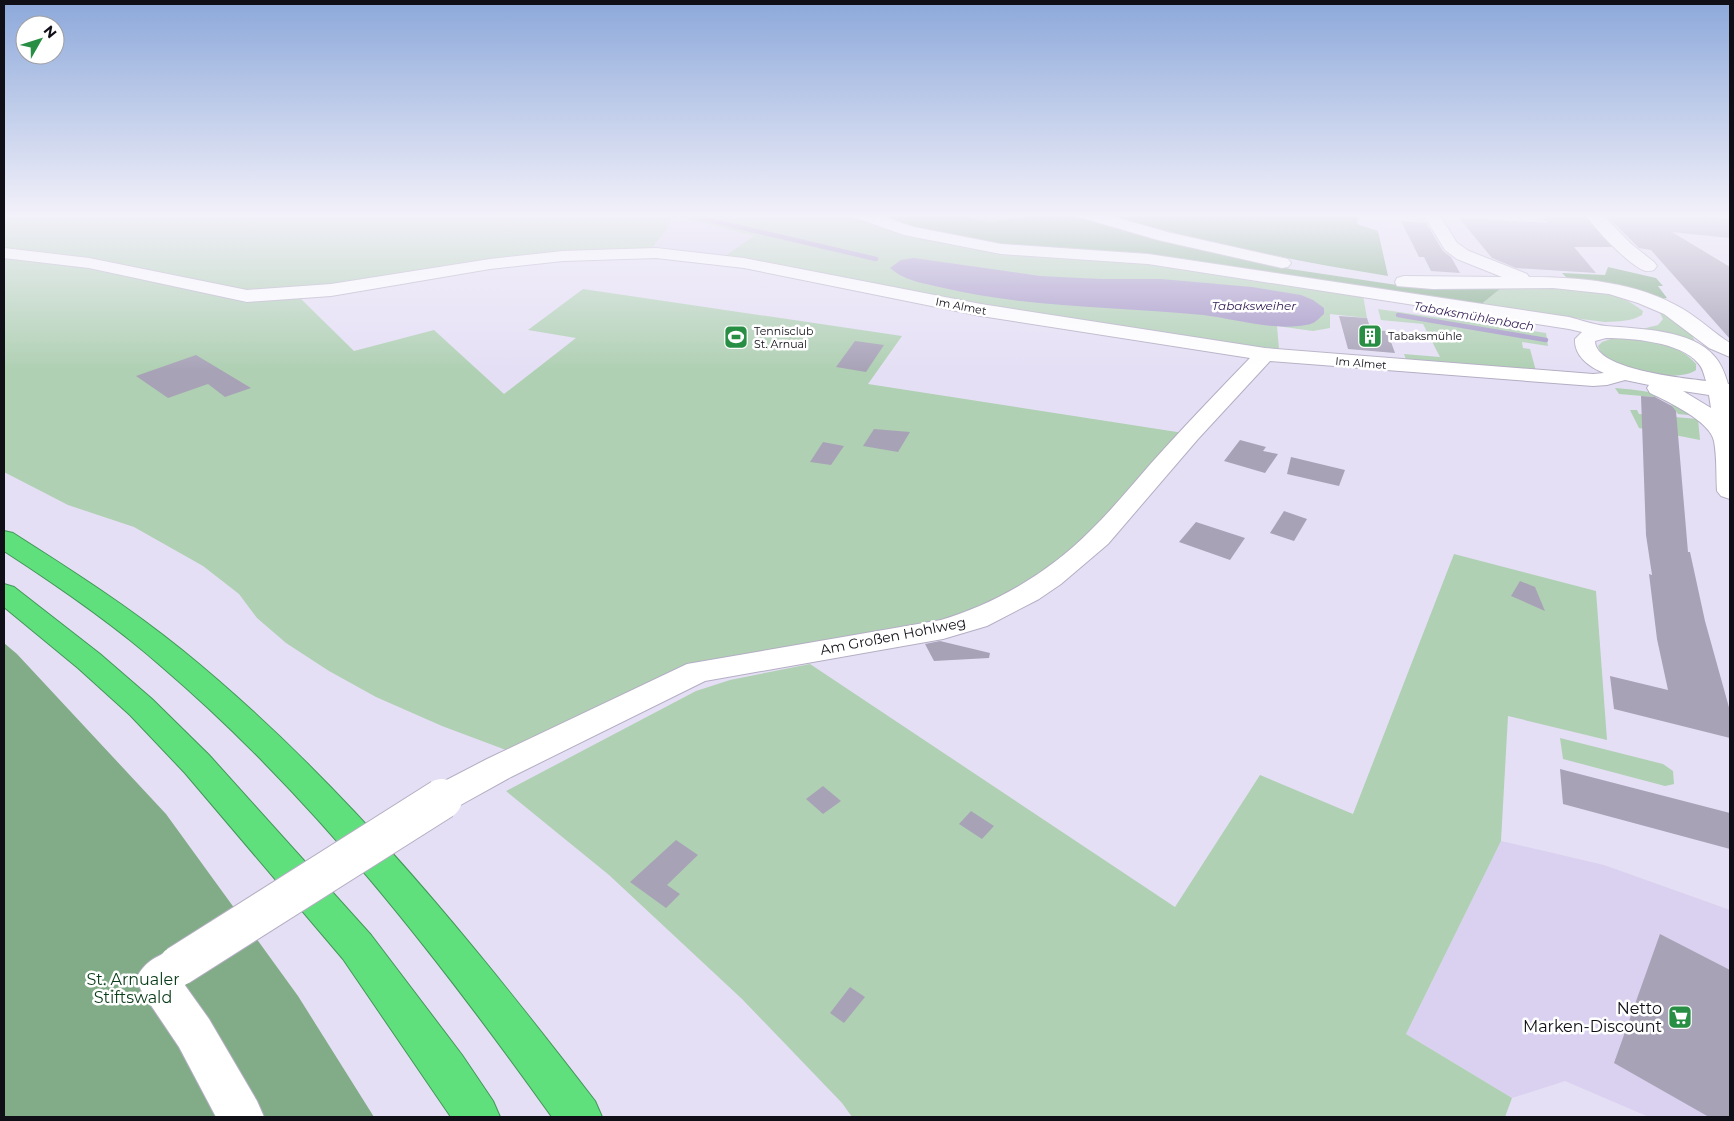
<svg xmlns="http://www.w3.org/2000/svg" width="1734" height="1121" viewBox="0 0 1734 1121" font-family="Montserrat,sans-serif">
  <style>
    .built { fill: #d9d1ef }
    .green { fill: #afd0b3 }
    .forest { fill: #81ac87 }
    .water { fill: #a395c5 }
    .lines { fill: none; stroke-linecap: round; stroke-linejoin: round }
    .stream { stroke: #a395c5; stroke-width: 4.5 }
    .building { fill: #a8a2b7 }
    .minor-casing { stroke: #b4aec3; stroke-width: 2 }
    .highway-casing { stroke: #439659; stroke-width: 2 }
    .minor { fill: #fff; fill-rule: evenodd }
    .highway { fill: #5fe07d; fill-rule: evenodd }
    .minor-bridge-far1-casing { stroke: #b4aec3; stroke-width: 34; stroke-linecap: butt }
    .minor-bridge-casing { stroke: #b4aec3; stroke-width: 42; stroke-linecap: butt }
    .minor-bridge-far1 { stroke: #fff; stroke-width: 31 }
    .minor-bridge { stroke: #fff; stroke-width: 40 }
    .labels { text-anchor: middle; dominant-baseline: central; stroke-width: 5; stroke-linejoin: round; paint-order: stroke }
    .far-street-label { font-size: 11px; fill: #100e16; stroke: #fff }
    .far-poi-label { font-size: 11px; fill: #100e16; stroke: #fff; text-anchor: start }
    .far-water-label { font-size: 12px; font-style: italic; fill: #311953; stroke: #fff }
    .street-label { font-size: 14px; fill: #100e16; stroke: #fff }
    .near-park-label { font-size: 16px; fill: #083b17; stroke: #fff }
    .near-poi-label { font-size: 16px; fill: #100e16; stroke: #fff; text-anchor: end }
  </style>
  <rect width="100%" height="100%" fill="#e5dff5"/>
  <path class="built" d="M678 217 755 236 725 256 652 248 667 229 671 220Z
    M1501 841 1604 865 1730 910V1117H1649L1565 1081 1512 1098 1406 1034Z"/>
  <path class="green" d="M4 214H846L900 232 1147 262 1363 295 1367 318 1330 314V328L1313 331 1277 326 1279 349 1229 345 987 308 725 256 754 236 678 217 671 220 667 229 652 248 574 252 299 297 354 351 434 330 504 394 576 338 528 330 583 289 902 336 868 384 1190 434 1144 488 1004 607 717 667 506 750 442 726 376 697 329 671 286 643 257 618 239 594 203 566 134 527 68 505 4 472Z
    M961 214H1032L991 222Z
    M1547 287C1581 290 1616 289 1643 311L1642 315C1630 322 1618 321 1605 322L1479 306 1500 289Z
    M1656 306 1691 334 1695 341 1642 329 1658 325 1663 319Z
    M1378 309 1546 333 1548 346 1522 342 1523 348 1530 349 1536 371 1407 362 1404 354 1440 357 1423 324 1381 320Z
    M1623 338C1648 339 1680 344 1696 364V370C1676 384 1605 372 1598 346L1602 342 1611 339Z
    M1615 388C1644 390 1676 394 1697 416L1678 414 1666 398 1619 394Z
    M1630 410H1637L1639 414 1698 419 1700 440 1639 428Z
    M1454 554 1596 591 1607 740 1508 716 1501 841 1406 1034 1512 1098 1505 1117H852L842 1103 742 999 609 875 506 791 696 691 730 680 810 664 1175 907 1260 775 1353 814Z
    M1560 738 1663 764 1673 771 1674 784 1665 786 1563 759Z"/>
  <path class="forest" d="M872 214H961L991 222 1032 214H1066L1157 239 1290 269 1417 288 1500 289 1479 306 1004 246 913 227Z
    M1103 214H1359L1357 224 1378 231 1388 276C1291 261 1197 240 1103 214Z
    M1608 267 1656 278 1663 286H1658L1667 298 1660 299 1567 278 1562 273 1605 275Z
    M4 643 17 654 166 814 298 996 374 1117H4Z"/>
  <path class="water" d="M914 258 1040 276 1101 279H1161L1252 287 1301 295 1313 300 1324 308V314C1318 319 1315 324 1306 325 1271 331 1237 319 1203 315 1115 306 1026 308 939 287 922 283 903 280 890 268L901 260Z"/>
  <g class="lines">
    <path class="stream" d="M683 214 876 259
      M1398 315 1546 340"/>
  </g>
  <path class="building" d="M1542 214H1583L1612 247H1574L1596 273 1516 268 1492 258 1459 218 1549 223 1542 218H1547Z
    M1605 214H1677L1730 219V238L1672 232 1730 267V339L1651 250 1639 248Z
    M1401 221 1426 223 1443 251 1451 257 1460 273 1431 271 1424 257H1419Z
    M1339 316 1367 318 1371 330 1387 331 1395 353 1348 349Z
    M855 341 884 345 866 372 836 367Z
    M196 355 251 388 225 397 208 384 168 398 136 376Z
    M1641 396 1655 397 1672 406 1676 411 1688 552H1690L1705 621 1730 711V738L1614 709 1610 676 1668 690 1657 639 1649 574 1652 575 1646 535Z
    M874 429 910 432 898 452 863 446Z
    M1240 440 1266 447 1263 451 1278 454 1265 473 1224 461Z
    M823 442 844 446 831 465 810 462Z
    M1291 457 1345 470 1339 486 1287 474Z
    M1284 511 1307 519 1294 541 1270 533Z
    M1196 522 1245 538 1230 560 1179 542Z
    M1520 581 1535 587 1545 611 1511 596Z
    M940 641 990 653 989 658 934 661 925 644Z
    M1560 769 1730 813V849L1563 804Z
    M823 786 841 801 823 814 806 799Z
    M971 811 994 826 982 839 959 824Z
    M676 840 698 855 667 885 680 894 666 908 630 882Z
    M1660 934 1730 970V1117H1709L1614 1063Z
    M850 987 865 997 844 1023 830 1013Z"/>
  <g class="lines">
    <g class="minor-casing">
      <path id="minor" d="M851 214H875L914 227 1001 244 1148 254 1569 317C1581 320 1594 325 1606 326 1638 329 1693 329 1715 357 1722 365 1725 374 1728 384H1730V499L1721 496 1717 491C1716 475 1717 457 1714 441 1710 421 1667 401 1650 393L1647 388 1649 385 1625 380 1607 385 1593 386 1270 361 1198 439 1108 544 1061 584 1039 599 987 626 943 639 705 681 511 777 457 807 445 811 433 807 427 797 433 787 487 759 687 664 941 620C995 604 1050 572 1090 531 1116 506 1139 476 1164 449 1192 418 1221 388 1250 358L981 316 744 268 656 258 563 261 490 269 331 296 247 302 89 268 4 258V248L89 258 247 290 331 284 490 259 563 251 656 248 744 258 981 304 1265 348 1593 374 1604 373C1589 367 1574 356 1575 339L1582 332 1569 329 1148 264 1001 254 904 235 853 217ZM1606 338C1631 338 1681 342 1698 363 1703 368 1704 375 1706 381 1684 378 1595 370 1595 341ZM1683 391 1709 395 1711 408Z
        M1077 214H1104L1167 232 1288 259 1291 263 1288 267 1282 268 1158 240 1079 217Z
        M1423 214H1439L1457 243 1469 251 1527 274 1529 277C1581 277 1637 282 1683 309 1700 319 1714 333 1730 343V357L1709 348 1664 314 1638 303 1609 294 1553 288 1433 289 1397 286 1395 282 1397 278 1404 276 1502 277 1457 259 1445 250Z
        M1585 214H1602L1630 243 1654 262 1657 266 1654 270C1650 271 1647 272 1643 270 1627 263 1595 229 1585 214Z
        M178 948 192 953 198 966 192 979 184 984 209 1019 257 1101 264 1117H216L179 1047 142 992 136 979C145 960 159 955 178 948Z"/>
    </g>
    <g class="highway-casing">
      <path id="highway" d="M4 531 13 533C71 570 129 607 182 650 341 779 471 940 595 1101L602 1117H552C436 955 313 796 161 666 112 623 58 586 4 551Z
        M4 584 14 587 100 654 152 699 209 755 371 935 462 1055 493 1101 500 1117H451L343 959 185 773 130 715 78 668 4 607Z"/>
    </g>
    <use href="#minor" class="minor"/>
    <use href="#highway" class="highway"/>
    <g class="minor-bridge-far1-casing">
      <path id="minor-bridge-far1" d="M440 800 445 797"/>
    </g>
    <g class="minor-bridge-casing">
      <path id="minor-bridge" d="M178 966 442 799"/>
    </g>
    <use href="#minor-bridge-far1" class="minor-bridge-far1"/>
    <use href="#minor-bridge" class="minor-bridge"/>
  </g>
  <linearGradient id="sky" x2="0" y2="1"><stop stop-color="#8ca8da"/><stop offset="0.58" stop-color="#f3f1fa"/><stop offset="1" stop-color="#f3f1fa" stop-opacity="0"/></linearGradient>
  <rect width="1734" height="371" fill="url(#sky)"/>
  <defs>
    <g id="building-square" transform="scale(1.25)"><rect x="-9" y="-9" width="18" height="18" rx="4" fill="#278e44" stroke="#fff"/><path d="M-4-6H4V6H1V3H-1V6H-4ZM-2.5-4.3h1.7v1.8h-1.7ZM.8-4.3h1.7v1.8H.8ZM-2.5-1h1.7V.8h-1.7ZM.8-1h1.7V.8H.8Z" fill="#fff"/></g>
    <g id="stadium-square" transform="scale(1.25)"><rect x="-9" y="-9" width="18" height="18" rx="4" fill="#278e44" stroke="#fff"/><path d="M0-5a6.5 5 0 1 0 0 10a6.5 5 0 1 0 0-10ZM-3.5-1.8h7v3.6h-7Z" fill="#fff"/></g>
    <g id="supermarket-square" transform="scale(1.25)"><rect x="-9" y="-9" width="18" height="18" rx="4" fill="#278e44" stroke="#fff"/><path d="M-6-5.5h2.5l.6 2H6L4.5 2H-2.5L-4.4-4H-6ZM-1.5 3.2a1.3 1.3 0 1 0 .1 0ZM3 3.2a1.3 1.3 0 1 0 .1 0Z" fill="#fff"/></g>
  </defs>
  <g fill-rule="evenodd">
    <use href="#building-square" x="1370" y="336"/>
    <use href="#stadium-square" x="736" y="337"/>
    <use href="#supermarket-square" x="1680" y="1017"/>
  </g>
  <g class="labels">
    <g class="far-street-label">
      <text transform="translate(961 306) rotate(11)">Im Almet</text>
      <text transform="translate(1361 363) rotate(5)">Im Almet</text>
    </g>
    <g class="far-poi-label">
      <text x="754" y="331">Tennisclub<tspan x="754" dy="13">St. Arnual</tspan></text>
      <text x="1388" y="336">Tabaksmühle</text>
    </g>
    <g class="far-water-label">
      <text x="1254" y="305">Tabaksweiher</text>
      <text transform="translate(1474 316) rotate(10)">Tabaksmühlenbach</text>
    </g>
    <g class="street-label">
      <text transform="translate(893 636) rotate(-11)">Am Großen Hohlweg</text>
    </g>
    <g class="near-park-label">
      <text x="133" y="979">St. Arnualer<tspan x="133" dy="18">Stiftswald</tspan></text>
    </g>
    <g class="near-poi-label">
      <text x="1662" y="1008">Netto<tspan x="1662" dy="18">Marken-Discount</tspan></text>
    </g>
  </g>
  <rect width="1734" height="1121" fill="none" stroke="#100e16" stroke-width="10"/>
  <g transform="translate(40 40) rotate(51)"><circle r="24" fill="#ffffff" stroke="#9f9fa2"/>
  <path d="M0-4L9 19L0 12L-9 19Z" fill="#278e44"/>
  <text y="-8" font-size="14" font-weight="bold" text-anchor="middle" fill="#100e16">N</text>
  </g>
</svg>
